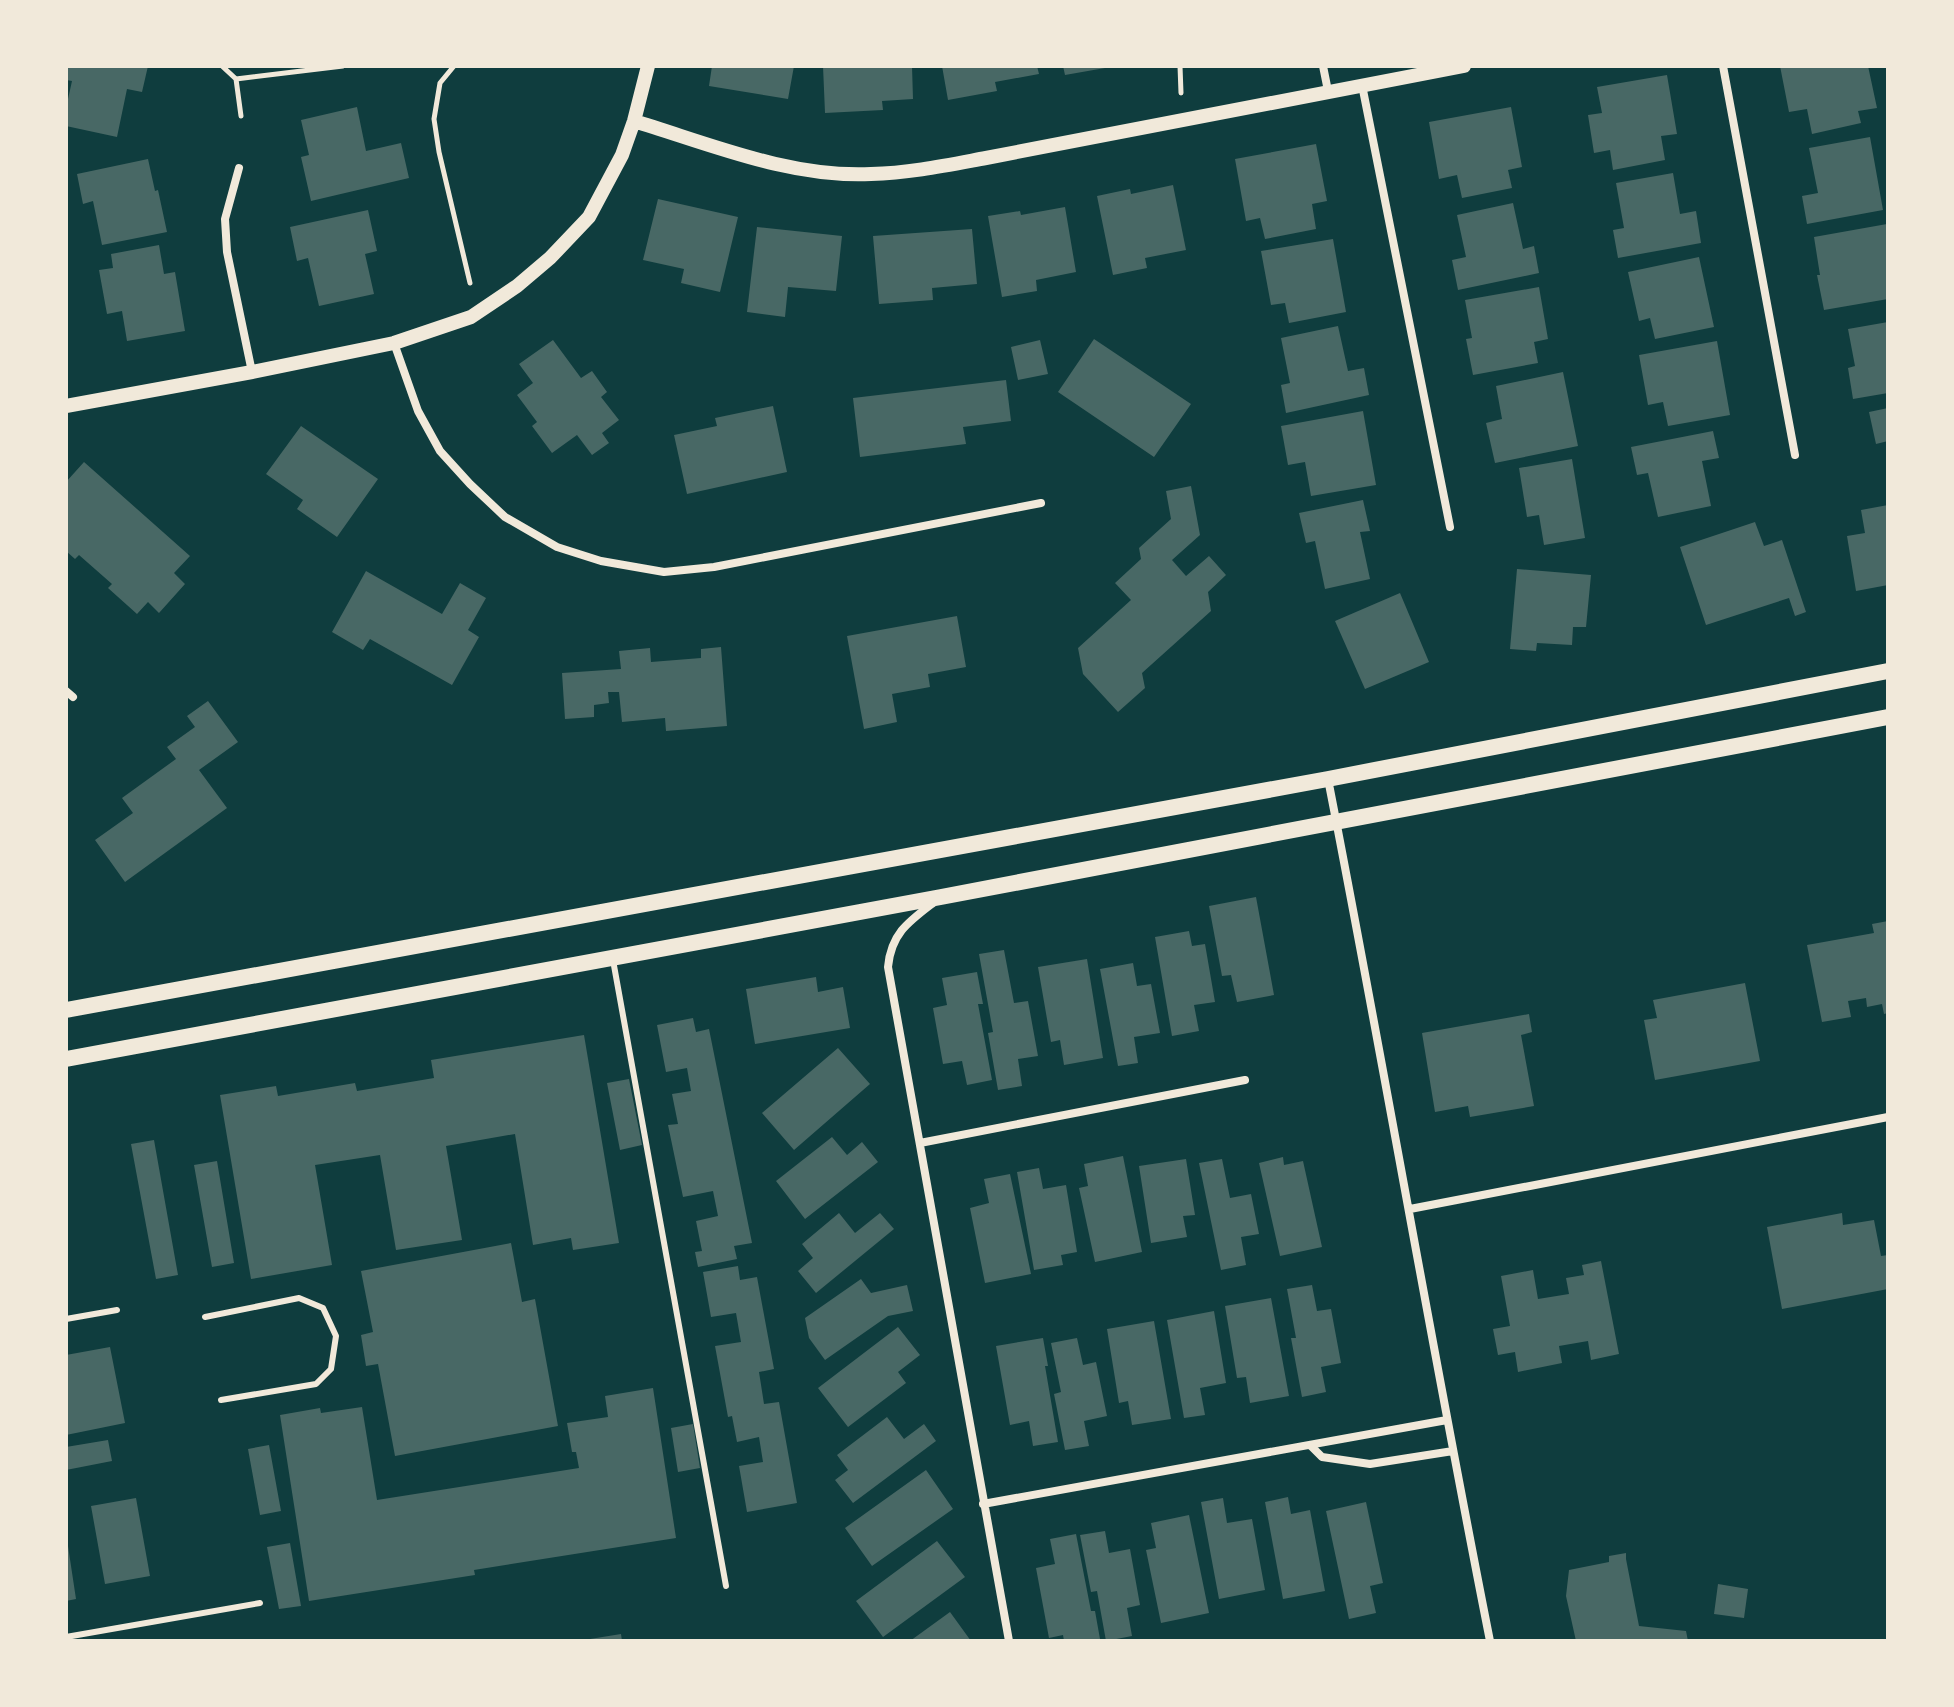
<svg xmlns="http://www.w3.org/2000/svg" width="1954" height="1707" viewBox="0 0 1954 1707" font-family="Barlow,sans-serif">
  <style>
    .building { fill: #486865 }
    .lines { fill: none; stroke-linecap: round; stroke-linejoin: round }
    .path { stroke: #f1e9da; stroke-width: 5 }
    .service { stroke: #f1e9da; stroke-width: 6 }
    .minor { stroke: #f1e9da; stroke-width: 8 }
    .tertiary { stroke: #f1e9da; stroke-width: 14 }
    .secondary { stroke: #f1e9da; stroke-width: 16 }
  </style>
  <rect width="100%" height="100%" fill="#0f3d3e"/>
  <path class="building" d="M66 66H148L142 92 127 89 117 137 66 126V108L72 81 66 80Z
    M712 66H794L788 99 709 86Z
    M823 66H912L913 99 882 101 883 110 825 113Z
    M942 66H1037L1039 74 995 82 997 91 948 100Z
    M1063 66H1105V68L1065 75Z
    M1780 66H1868L1877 108 1858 111 1861 123 1812 134 1807 109 1789 112Z
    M1667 75 1677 134 1661 136 1665 160 1613 170 1610 150 1594 153 1588 115 1602 113 1597 87Z
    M357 107 366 151 401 143 409 178 311 201 301 157 309 155 301 120Z
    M1511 107 1522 167 1508 170 1512 188 1462 198 1457 175 1439 179 1429 122Z
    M1870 137 1883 210 1807 224 1802 196 1818 193 1809 148Z
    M1316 144 1327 201 1312 204 1316 229 1265 239 1260 218 1246 221 1235 159Z
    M148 159 155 191 158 190 167 232 102 245 93 201 83 204 77 174Z
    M1673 173 1680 214 1696 211 1701 243 1618 258 1613 230 1624 228 1616 183Z
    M1173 185 1186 250 1145 258 1147 268 1113 275 1097 196 1130 189 1131 194Z
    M658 199 738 217 720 292 681 283 684 269 643 260Z
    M1513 203 1523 249 1534 246 1539 273 1458 290 1452 260 1466 257 1457 215Z
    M1065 207 1076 272 1036 280 1037 291 1002 297 988 216 1020 211 1021 215Z
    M368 210 377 251 365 254 374 294 319 306 308 258 297 261 290 227Z
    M1887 224 1888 299 1824 310 1817 275H1820L1814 237Z
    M757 227 842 236 836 291 788 287 785 317 747 312Z
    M972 229 977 284 932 288 933 300 879 304 873 236Z
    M1333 239 1346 312 1289 323 1285 303 1271 305 1261 251Z
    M159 245 164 274 175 272 185 331 127 341 122 311 107 314 99 270 113 268 111 254Z
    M1699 257 1714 327 1655 339 1650 318 1639 321 1628 272Z
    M1539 287 1548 339 1534 342 1538 363 1473 375 1466 339 1472 338 1465 300Z
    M1888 322V393L1853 399 1848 368 1855 366 1848 329Z
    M1338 326 1348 371 1364 368 1369 395 1286 413 1281 385 1290 383 1281 338Z
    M1094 339 1191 404 1154 457 1058 392Z
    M553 340 581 378 592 371 607 392 601 397 619 420 602 433 609 443 592 455 577 435 552 453 532 426 537 422 517 395 533 383 519 364Z
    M1040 340 1048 374 1018 380 1011 347Z
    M1717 341 1730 415 1668 426 1663 402 1648 405 1639 355Z
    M1563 372 1578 446 1495 463 1486 423 1502 419 1496 386Z
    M1006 380 1011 421 963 427 966 444 860 457 853 398Z
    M773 406 787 472 687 494 674 435 717 426 715 418Z
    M1888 408V441L1876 444 1869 412Z
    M1363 411 1376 485 1311 496 1305 462 1288 465 1281 426Z
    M301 426 378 479 337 537 297 509 303 500 266 474Z
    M1713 431 1719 458 1702 461 1711 506 1658 517 1648 473 1637 475 1631 447Z
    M1572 459 1585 538 1544 545 1539 515 1527 517 1519 468Z
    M84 462 190 556 174 573 185 584 159 613 148 602 137 614 108 588 112 584 79 555 75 559 66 551V482Z
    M1191 486 1200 535 1172 560 1186 576 1209 556 1226 575 1208 592 1211 611 1142 673 1145 688 1118 712 1083 674 1078 648 1131 600 1115 583 1141 559 1139 548 1171 519 1166 491Z
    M1363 500 1370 531 1360 532 1370 579 1325 589 1315 541 1306 543 1299 513Z
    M1888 505V585L1856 591 1847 536 1865 533 1861 510Z
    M1755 522 1764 546 1782 540 1806 612 1795 616 1789 598 1706 625 1680 547Z
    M1517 569 1591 575 1586 627H1573L1572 645 1537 643 1536 651 1510 649Z
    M366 571 442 614 460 583 486 598 468 630 479 637 452 685 370 639 363 650 332 632Z
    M1400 593 1429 662 1365 689 1335 621Z
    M957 616 966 667 928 674 930 687 892 694 897 722 864 729 847 636Z
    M721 647 727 726 666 731 665 718 622 722 619 692H608L609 703 594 705V717L565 719 562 673 621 669 619 651 650 648 651 662 701 658V649Z
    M208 701 238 742 199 770 227 808 125 882 95 840 133 813 122 798 176 759 167 747 195 727 187 716Z
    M1256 897 1274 995 1237 1002 1231 975 1222 976 1209 906Z
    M1888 921V1013L1884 1014 1882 1004 1867 1007 1866 998 1848 1001 1851 1017 1822 1022 1807 945 1874 933 1872 924Z
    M1189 931 1192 946 1205 944 1215 1002 1194 1005 1199 1031 1172 1036 1155 937Z
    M1004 950 1014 1003 1028 1001 1038 1056 1018 1059 1022 1086 998 1090 988 1033 993 1032 979 954Z
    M1087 959 1103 1058 1064 1065 1060 1040 1051 1042 1038 967Z
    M1133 963 1137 986 1151 984 1160 1033 1134 1037 1138 1063 1118 1066 1100 969Z
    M977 972 983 1004H978L992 1080 967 1085 962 1061 943 1064 933 1008 947 1005 942 978Z
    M816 977 818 992 843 987 850 1028 755 1044 746 989Z
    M1745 983 1760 1061 1655 1080 1644 1020 1657 1018 1653 1000Z
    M1529 1014 1532 1032 1521 1035 1534 1106 1470 1117 1468 1106 1435 1112 1422 1033Z
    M693 1018 696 1032 709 1029 752 1243 734 1246 737 1259 698 1267 695 1252 702 1251 696 1221 718 1216 713 1191 683 1197 668 1125 678 1124 672 1094 691 1091 687 1068 666 1072 657 1025Z
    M584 1035 619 1243 573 1250 571 1238 533 1245 515 1134 446 1146 462 1240 396 1250 380 1155 315 1165 332 1265 251 1279 220 1095 276 1086 278 1096 355 1083 357 1091 434 1078 431 1060Z
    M838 1048 870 1084 794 1150 762 1113Z
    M629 1079 642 1145 620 1150 607 1083Z
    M832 1137 847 1155 862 1142 878 1162 805 1219 776 1181Z
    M154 1140 178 1275 156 1279 131 1144Z
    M1123 1156 1142 1252 1095 1262 1079 1188 1088 1186 1084 1164Z
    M1283 1157 1284 1165 1303 1161 1322 1247 1280 1256 1259 1163Z
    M1186 1159 1195 1215 1183 1216 1187 1237 1151 1243 1139 1166Z
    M1222 1159 1230 1198 1251 1194 1259 1234 1241 1237 1246 1265 1221 1270 1199 1163Z
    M217 1161 234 1263 212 1267 194 1165Z
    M1039 1168 1043 1189 1066 1185 1077 1252 1061 1255 1063 1265 1034 1270 1017 1172Z
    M1010 1174 1031 1274 985 1283 970 1208 989 1203 984 1179Z
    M839 1213 855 1233 880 1213 894 1229 816 1293 798 1271 813 1258 802 1244Z
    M1842 1213 1843 1225 1874 1220 1881 1256 1888 1255V1289L1782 1309 1767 1227Z
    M511 1243 522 1302 535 1299 558 1426 395 1456 378 1364 366 1366 361 1335 373 1332 361 1271Z
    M1601 1261 1619 1354 1591 1360 1588 1341 1559 1346 1562 1363 1518 1372 1515 1352 1498 1355 1493 1329 1510 1326 1501 1276 1533 1270 1538 1299 1569 1294 1566 1278 1584 1275 1582 1265Z
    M738 1266 740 1280 757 1277 774 1369 759 1372 764 1404 779 1402 797 1503 747 1512 739 1466 763 1462 759 1437 737 1442 732 1416 728 1417 715 1346 741 1342 736 1313 711 1317 703 1272Z
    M861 1279 871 1293 907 1285 913 1311 888 1316 825 1360 809 1338 805 1318Z
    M1312 1285 1317 1311 1331 1309 1341 1363 1321 1367 1326 1392 1302 1397 1291 1338H1296L1287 1289Z
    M1271 1298 1289 1396 1250 1403 1246 1377 1237 1378 1225 1306Z
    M1214 1311 1226 1383 1200 1388 1205 1415 1184 1418 1167 1320Z
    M1154 1321 1171 1419 1132 1425 1128 1401 1119 1403 1107 1329Z
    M898 1327 920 1355 898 1372 906 1383 848 1427 818 1388Z
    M1043 1338 1048 1366H1045L1058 1442 1033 1446 1029 1421 1010 1425 996 1346Z
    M1077 1338 1083 1365 1096 1362 1107 1416 1084 1421 1089 1446 1065 1450 1054 1394 1061 1392 1051 1343Z
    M110 1347 125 1423 66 1435V1355Z
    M653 1388 676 1538 474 1570 475 1575 309 1601 280 1415 320 1408 321 1413 362 1407 377 1500 579 1468 576 1452H572L567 1423 608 1417 605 1396Z
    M887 1417 904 1439 924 1424 936 1441 853 1503 835 1480 848 1470 837 1455Z
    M693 1424 700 1468 678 1472 671 1428Z
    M108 1440 112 1461 66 1470V1447Z
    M269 1445 281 1511 260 1515 248 1449Z
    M926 1470 953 1509 872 1566 845 1528Z
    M1288 1497 1291 1514 1310 1510 1325 1591 1283 1599 1265 1502Z
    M136 1498 150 1576 105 1584 91 1506Z
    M1223 1498 1227 1523 1252 1519 1265 1590 1219 1599 1201 1502Z
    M1366 1502 1383 1583 1370 1586 1376 1613 1349 1619 1326 1511Z
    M1189 1515 1209 1613 1161 1623 1146 1550 1156 1548 1151 1523Z
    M1105 1531 1109 1553 1130 1549 1140 1605 1127 1608 1132 1636 1106 1641 1097 1591 1091 1592 1080 1535Z
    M1076 1534 1091 1611H1095L1100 1639 1064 1641 1063 1635 1049 1638 1036 1568 1055 1564 1050 1539Z
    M937 1541 965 1577 883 1637 856 1601Z
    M290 1543 301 1606 279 1609 267 1547Z
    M66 1546H68L76 1599 66 1601Z
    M1626 1553V1559L1639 1626 1686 1631 1688 1641H1576L1566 1596 1569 1570 1609 1562V1556Z
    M1718 1584 1748 1589 1744 1618 1714 1614Z
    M950 1612 971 1641H910Z
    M621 1634 622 1641H590V1639Z"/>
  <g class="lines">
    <path class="path" d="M222 66 236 79 241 116
      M454 66 440 83 434 119 439 152 470 283
      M1180 66 1181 93
      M236 79 343 66"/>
    <path class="service" d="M613 960 726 1586
      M205 1317 299 1298 323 1308 336 1336 331 1369 316 1384 221 1400
      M66 1319 117 1310
      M66 1637 260 1603"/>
    <path class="minor" d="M1323 66 1328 91
      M1723 66 1795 455
      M1362 85 1450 527
      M239 168 225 219 227 252 252 372
      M394 343 418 411 440 451 470 484 505 517 557 547 601 561 664 572 714 567 1041 503
      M66 691 73 697
      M1328 779C1384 1066 1433 1354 1490 1641
      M933 903C908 922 891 934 888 967L1009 1641
      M920 1143 1245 1080
      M1410 1209 1888 1117
      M1310 1445 1322 1457 1370 1464 1453 1451
      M983 1504 1447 1420"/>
    <path class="tertiary" d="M634 121C710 144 790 178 871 174 910 173 948 165 986 158L1464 66
      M66 406 252 372 394 343 471 317 517 286 550 258 589 217 622 155 634 121 648 66"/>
    <path class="secondary" d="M66 1010 1328 779 1888 671
      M66 1059 941 897 1888 717"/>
  </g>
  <rect width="1954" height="1707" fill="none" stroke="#f1e9da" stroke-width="136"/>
</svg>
